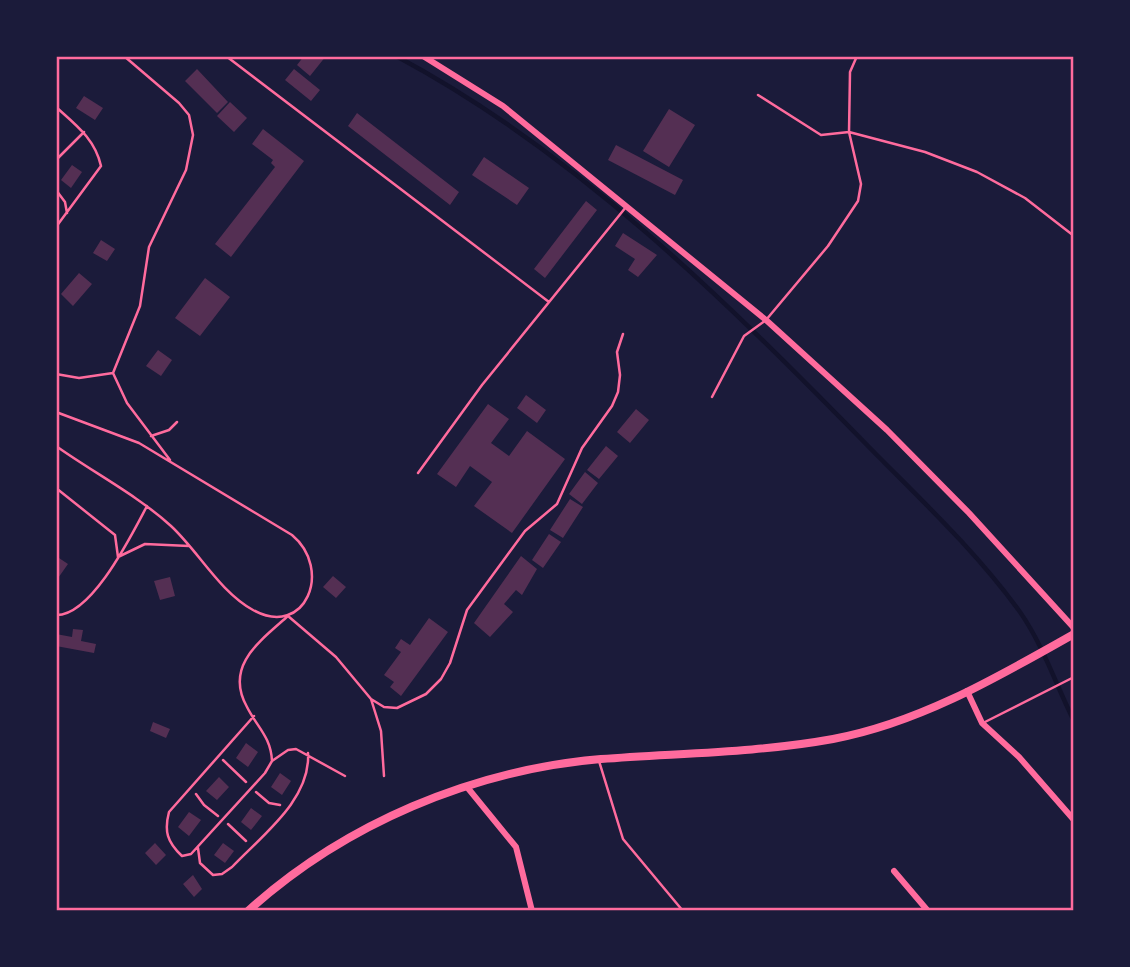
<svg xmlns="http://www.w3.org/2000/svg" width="1130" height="967" viewBox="0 0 1130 967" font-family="Merriweather,serif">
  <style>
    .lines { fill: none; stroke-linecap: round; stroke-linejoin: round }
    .stream { stroke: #12122b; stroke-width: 4.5 }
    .building { fill: #542f53 }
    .path { stroke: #ff6b9d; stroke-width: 2.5 }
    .service { stroke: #ff6b9d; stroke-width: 2.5 }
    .minor { stroke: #ff6b9d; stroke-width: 6 }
    .tertiary { stroke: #ff6b9d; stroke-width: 8 }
    .neatline { fill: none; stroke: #ff6b9d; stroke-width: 2.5 }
  </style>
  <rect width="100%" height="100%" fill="#1b1b3a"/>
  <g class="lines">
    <path class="stream" d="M396 56C576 152 725 300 867 445 920 499 975 550 1020 612 1043 645 1056 685 1074 721"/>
  </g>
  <path class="building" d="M304 56H326L310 76 297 65Z
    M197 69 228 102 217 113 185 81Z
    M294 69 320 90 311 101 285 80Z
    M84 96 103 108 95 120 76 108Z
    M230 102 247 118 234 132 217 116Z
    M669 109 695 125 669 167 643 151Z
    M357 113 459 192 450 205 348 126Z
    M263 129 304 161 231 257 215 244 275 167 271 163 273 160 252 144Z
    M616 145 683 180 675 195 608 160Z
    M484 157 529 188 517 205 472 175Z
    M72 165 82 172 71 188 61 180Z
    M586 201 597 210 545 278 534 269Z
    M623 233 657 255 638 277 628 270 635 259 615 246Z
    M101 240 115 249 107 261 93 253Z
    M79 273 92 284 73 306 61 294Z
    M205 278 230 297 200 336 175 318Z
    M158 350 172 360 161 376 146 366Z
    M526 395 546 410 537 423 517 408Z
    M488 404 509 419 491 443 509 456 527 431 565 459 512 533 474 506 492 482 470 466 456 487 437 474Z
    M636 409 649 420 630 443 617 432Z
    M606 446 618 456 599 479 587 470Z
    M585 472 598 483 582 504 569 494Z
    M570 499 583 507 563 538 550 530Z
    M549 534 561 542 543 568 532 560Z
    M521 556 537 569 522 595 516 590 504 604 513 612 490 637 474 623Z
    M59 558 68 564 56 581V562Z
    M333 576 346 587 336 598 323 587Z
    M170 577 175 596 160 600 154 581Z
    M429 618 448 632 401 696 390 687 394 682 384 675 401 652 395 648 401 639 410 645Z
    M73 629 83 630 81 641 96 644 94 653 56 646V634L72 637Z
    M153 722 170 729 166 738 150 731Z
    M246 743 258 752 248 767 236 758Z
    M280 773 291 781 282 795 271 787Z
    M219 777 229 787 217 800 206 791Z
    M251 808 262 816 251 830 241 822Z
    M189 812 201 820 189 836 178 827Z
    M155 843 166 855 156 865 145 853Z
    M223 843 234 851 225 863 214 855Z
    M193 875 202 889 194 897 183 884Z"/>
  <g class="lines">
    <path class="path" d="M223 760 246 782
      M256 792 269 803 280 805
      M196 794 204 805 218 816
      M228 824 246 841"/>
    <path class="service" d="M124 56 179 103 189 115 193 135 186 170 149 247 140 306 113 373 127 403 170 460
      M226 56 549 302
      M758 95 821 135 849 132 925 152 977 172 1025 198 1074 236
      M56 107C76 125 95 139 101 166L56 227
      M56 160 84 132
      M56 190 65 202 67 213
      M56 374 79 378 113 373
      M712 397 744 336 766 320 828 246 858 201 861 184 849 132 850 72 857 56
      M56 412 139 443 292 535C333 569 306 639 253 610 219 591 199 552 171 526 137 495 94 473 56 446
      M151 436 169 430 177 422
      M418 473 482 385 626 207
      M56 488 115 535 118 557 145 544 189 546
      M56 615C92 616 132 534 147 506
      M371 699 381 731 384 776
      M254 716 169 812C164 831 167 842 182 856L191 854 265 773 272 761C271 737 257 727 247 707 224 666 260 641 288 616L336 657 371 699 384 707 397 708 426 694 441 679 450 663 467 610 525 531 557 504 582 448 612 406 618 392 620 375 617 352 623 334
      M983 723 1074 677
      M272 761 288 750 296 749 345 776
      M599 761 623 839 683 911
      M198 848 200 863 213 875 222 874 232 867C261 836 311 800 308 753"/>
    <path class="minor" d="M423 56 503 106 766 320 887 430 969 513 1074 628
      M967 691 982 723 1019 757 1074 820
      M467 787 516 847 532 911
      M894 871 928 911"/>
    <path class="tertiary" d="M248 911C344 824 472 770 601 759 678 753 756 753 833 739 919 723 998 677 1074 634"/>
  </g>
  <rect width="1130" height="967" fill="none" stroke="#1b1b3a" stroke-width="116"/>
  <rect x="58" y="58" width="1014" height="851" class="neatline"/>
</svg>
